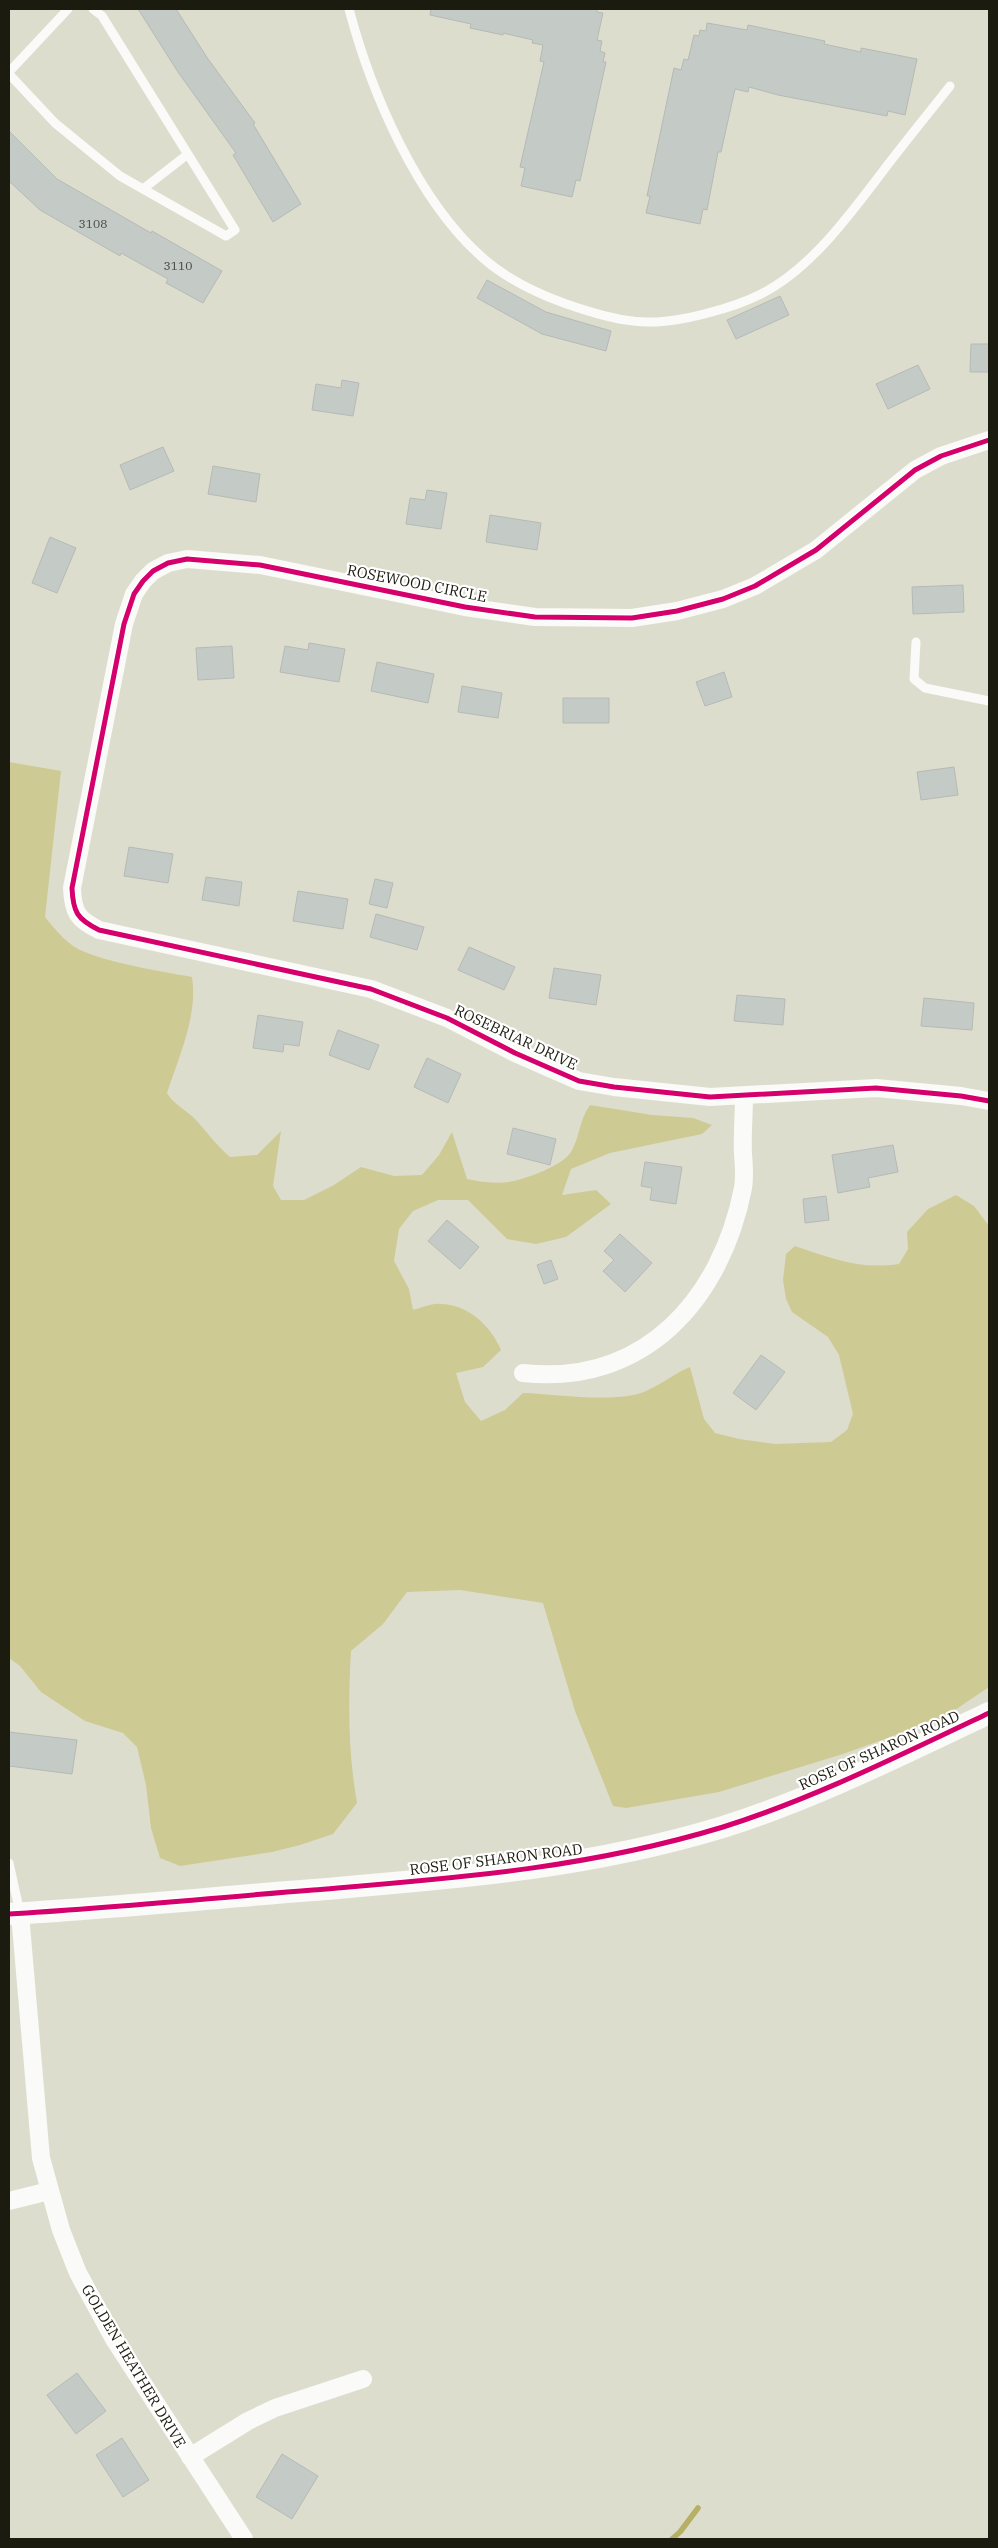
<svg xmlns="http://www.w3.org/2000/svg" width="998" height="2548" viewBox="0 0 998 2548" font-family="'IBM Plex Serif',serif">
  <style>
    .green { fill: #cdca94 }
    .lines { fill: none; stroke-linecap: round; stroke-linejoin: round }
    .stream { stroke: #b5b064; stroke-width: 5.5 }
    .building { fill: #c4cac6; stroke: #b5bab6 }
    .service { stroke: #fafaf8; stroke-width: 9 }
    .minor { stroke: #fafaf8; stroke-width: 18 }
    .tertiary { stroke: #fafaf8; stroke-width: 22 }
    .cycleway-casing { stroke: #fff; stroke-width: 8 }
    .cycleway { stroke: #d6006c; stroke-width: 5 }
    .labels { text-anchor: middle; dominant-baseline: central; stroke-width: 4.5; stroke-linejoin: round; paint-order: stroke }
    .number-label { font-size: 12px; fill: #45473e }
    .street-label { font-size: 15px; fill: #1b1b10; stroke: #fff }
  </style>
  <rect width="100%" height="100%" fill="#ddddcd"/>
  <path class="green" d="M9 762 61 771 45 917C54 928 65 942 78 949 107 963 160 971 192 977 198 1016 179 1056 167 1093 174 1105 185 1109 195 1119 207 1132 216 1145 230 1157L257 1155 281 1131 273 1186 281 1200H304L334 1185 361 1167 394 1176 422 1175 439 1155 452 1132 467 1179C481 1182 496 1184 509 1182 526 1179 562 1166 571 1152 580 1137 579 1120 590 1105L652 1115 693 1118 712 1125 702 1134 610 1153 571 1169 562 1195 596 1190 611 1204 566 1237 536 1244 507 1239 468 1200H438L413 1211 399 1229 394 1261 409 1289 413 1310C421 1308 432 1303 440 1304 468 1304 491 1326 501 1350L483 1367 456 1373 465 1402 481 1421 505 1410 523 1393C555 1394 618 1404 646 1391 662 1384 675 1373 690 1367L704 1419 715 1433 739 1439 775 1444 831 1442 847 1430 853 1414 839 1355 828 1337 792 1312 786 1299 783 1280 786 1254 795 1246C831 1258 860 1270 899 1264L908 1249 907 1232 928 1209 956 1195 974 1206 989 1226V1687L943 1718 843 1754 719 1792 626 1808 613 1806 575 1711 543 1603 460 1590 407 1592 383 1624 351 1651C348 1703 348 1752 357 1803L333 1834 300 1845 272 1852 180 1866 160 1858 151 1828 146 1785 137 1747 123 1733 85 1721 41 1692 20 1666 9 1658Z"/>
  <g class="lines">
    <path class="stream" d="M672 2539 680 2532 698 2508"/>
  </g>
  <path class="building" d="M138 9H176L208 59 255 123 253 124 301 204 273 222 233 155 236 153 178 72Z
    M431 9H597V12L603 13 597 40 602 41 600 51 605 53 603 62H606L580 181 576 180 572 197 521 186 525 168 520 167 544 62 540 61 543 45 532 43 533 40 503 33V35L470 28 471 24 430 15Z
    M707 23 747 30 748 25 825 41 824 44 861 52V48L917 59 905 115 888 111 887 116 778 95 749 87 748 92 735 89 721 152H718L707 210 703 209 700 224 646 213 650 196H647L674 68 681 70 684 59 688 60 694 35 699 36 700 30 706 31Z
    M9 131 57 179 151 233 152 231 222 271 203 303 166 283 168 279 121 253 120 256 40 210 9 181Z
    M487 280 546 312 611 331 606 351 542 334 477 298Z
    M780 296 789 315 736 339 727 320Z
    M971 344H989V372H970Z
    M918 365 930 389 888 409 876 384Z
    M342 380 359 383 353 416 312 410 316 384 341 388Z
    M163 447 174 471 130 490 120 465Z
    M213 466 260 474 256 502 208 494Z
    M427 490 447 493 441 529 406 524 410 498 425 500Z
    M490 515 541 523 537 550 486 542Z
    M50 537 76 548 57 593 32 583Z
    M963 585 964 612 913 614 912 587Z
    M309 643 345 649 339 682 280 672 285 646 308 650Z
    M232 646 234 678 198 680 196 648Z
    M377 662 434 674 428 703 371 691Z
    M724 672 732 697 705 706 696 682Z
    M462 686 502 693 498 718 458 712Z
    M563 698H609V723H563Z
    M954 767 958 795 921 800 917 772Z
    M129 847 173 854 168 883 124 876Z
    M206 877 242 882 239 906 202 900Z
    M375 879 393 883 387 908 369 904Z
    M298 891 348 899 343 929 293 921Z
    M376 914 424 927 417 950 370 937Z
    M469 947 515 967 504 990 458 970Z
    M554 968 601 975 596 1005 549 998Z
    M737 995 785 999 783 1025 734 1021Z
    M924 998 974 1003 972 1030 921 1026Z
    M258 1015 303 1022 299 1046 284 1044 283 1052 253 1048Z
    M338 1030 379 1045 369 1070 329 1055Z
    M427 1058 461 1074 448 1103 414 1087Z
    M513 1128 556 1139 550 1165 507 1154Z
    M893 1145 898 1172 868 1178 870 1187 838 1193 832 1155Z
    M645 1162 682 1167 676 1204 650 1200 652 1188 641 1186Z
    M826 1196 829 1220 805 1223 803 1199Z
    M447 1220 479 1247 460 1269 428 1241Z
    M620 1234 652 1263 625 1292 603 1271 614 1260 604 1251Z
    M551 1260 558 1279 544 1284 537 1265Z
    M761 1355 785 1372 756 1410 733 1393Z
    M9 1732 77 1740 72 1774 9 1766Z
    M77 2373 106 2411 76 2434 47 2395Z
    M122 2438 149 2480 123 2497 96 2455Z
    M282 2454 318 2476 292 2519 256 2497Z"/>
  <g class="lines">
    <path class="service" d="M349 9C371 92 417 201 484 259 513 284 551 300 588 311 607 317 628 322 648 322 678 323 734 308 761 294 811 269 850 214 883 171 905 142 928 114 950 86
      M9 72 68 9
      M9 74 55 123 120 176 226 236 235 230 102 16 93 9
      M143 189 188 154
      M916 642 914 679 925 688 989 701
      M9 1863 20 1913"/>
    <path class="minor" d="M989 440 941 456 915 470 816 550 755 586 723 599 677 611 632 618 535 617 465 607 260 565 187 559 168 563 153 571 143 581 134 594 124 624 72 888C73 912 77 919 99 930L371 989 447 1018 515 1053 579 1081 614 1087 710 1097 876 1088 961 1096 989 1101
      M523 1373C644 1386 721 1300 743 1188 745 1176 744 1165 743 1154 742 1135 744 1115 744 1096
      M20 1914 41 2158 61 2230 78 2273 114 2339 244 2539
      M9 2201 49 2191
      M190 2457 248 2421 275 2408 363 2379"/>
    <path class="tertiary" d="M9 1914C110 1908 211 1898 313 1890 455 1878 585 1869 723 1827 815 1798 902 1754 989 1713"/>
    <g class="cycleway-casing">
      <path id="cycleway" d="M989 440 941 456 915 470 816 550 755 586 723 599 677 611 632 618 535 617 465 607 260 565 187 559 168 563 153 571 143 581 134 594 124 624 72 888C73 912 77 919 99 930L371 989 447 1018 515 1053 579 1081 614 1087 710 1097 876 1088 961 1096 989 1101
        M9 1914C110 1908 211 1898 313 1890 455 1878 585 1869 723 1827 815 1798 902 1754 989 1713"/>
    </g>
    <use href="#cycleway" class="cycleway"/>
  </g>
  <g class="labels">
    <g class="number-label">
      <text x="93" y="223">3108</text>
      <text x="178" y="265">3110</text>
    </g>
    <g class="street-label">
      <text transform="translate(417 583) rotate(11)">ROSEWOOD CIRCLE</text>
      <text transform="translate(516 1037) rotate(25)">ROSEBRIAR DRIVE</text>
      <text transform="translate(879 1750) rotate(-24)">ROSE OF SHARON ROAD</text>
      <text transform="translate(496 1859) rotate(-7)">ROSE OF SHARON ROAD</text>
      <text transform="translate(134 2366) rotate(59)">GOLDEN HEATHER DRIVE</text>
    </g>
  </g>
  <rect width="998" height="2548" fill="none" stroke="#1b1b10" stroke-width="20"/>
</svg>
